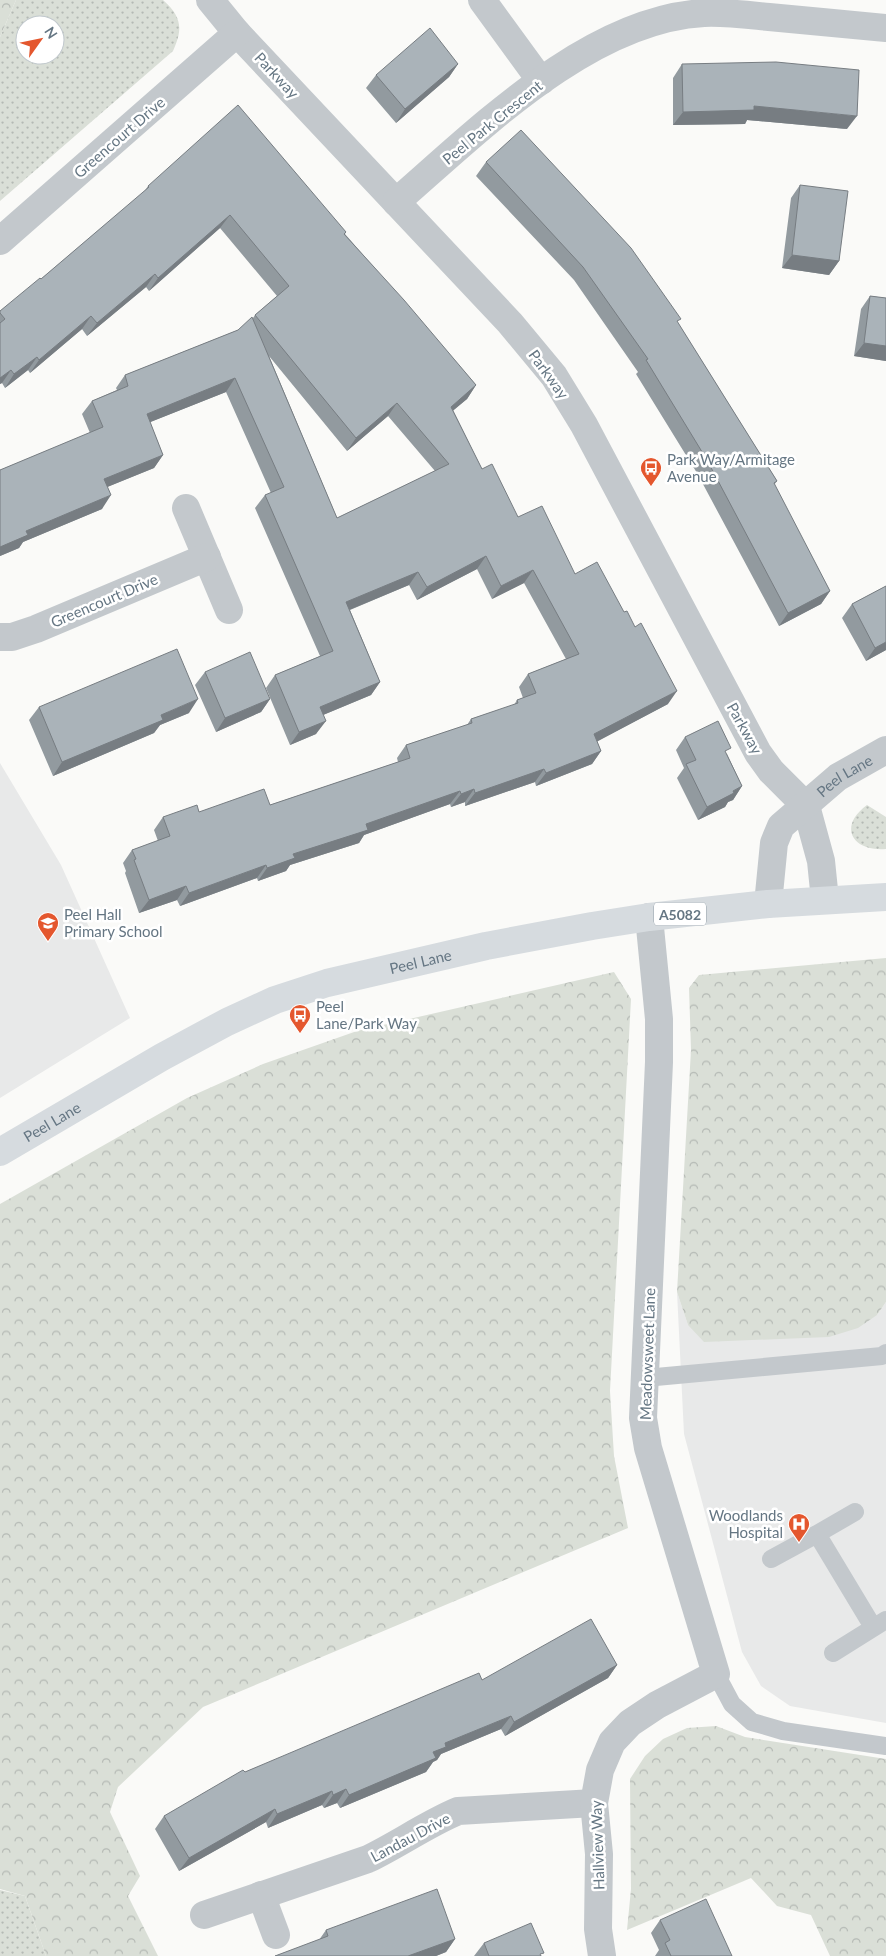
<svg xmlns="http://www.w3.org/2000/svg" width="886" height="1956" viewBox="0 0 886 1956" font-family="Lato,sans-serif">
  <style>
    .built { fill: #e8e9e9 }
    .grass { fill: url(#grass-dots); fill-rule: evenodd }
    .forest { fill: url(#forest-crowns) }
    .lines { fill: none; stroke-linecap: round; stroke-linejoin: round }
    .service { stroke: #c3c8cc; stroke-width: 18 }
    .minor { stroke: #c3c8cc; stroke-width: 28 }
    .primary { stroke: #d6dbdf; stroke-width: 28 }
    .wall { fill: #929a9f; fill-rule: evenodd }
    .shaded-wall { fill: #777d82 }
    .building { fill: #aab3b9; stroke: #777d82 }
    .labels { text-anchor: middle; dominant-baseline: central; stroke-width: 5; stroke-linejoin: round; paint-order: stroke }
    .shield { fill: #fff; stroke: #939fa8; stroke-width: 1 }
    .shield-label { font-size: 14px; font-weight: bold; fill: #657683 }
    .street-label { font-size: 15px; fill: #657683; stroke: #fff }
    .poi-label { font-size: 15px; fill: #657683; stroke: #fff; text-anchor: start }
  </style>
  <defs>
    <pattern id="grass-dots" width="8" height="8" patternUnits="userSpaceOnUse" patternTransform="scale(1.25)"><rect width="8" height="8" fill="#dadfd7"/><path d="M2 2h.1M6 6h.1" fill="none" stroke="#b4b9b4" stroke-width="1.8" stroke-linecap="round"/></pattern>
    <pattern id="forest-crowns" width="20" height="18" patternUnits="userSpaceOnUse" patternTransform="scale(1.25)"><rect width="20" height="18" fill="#dadfd7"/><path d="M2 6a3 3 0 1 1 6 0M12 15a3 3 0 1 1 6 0" fill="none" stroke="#b4b9b4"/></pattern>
  </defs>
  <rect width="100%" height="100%" fill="#fafaf8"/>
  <path class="built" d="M0 763 61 865 130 1018 0 1098Z
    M677 1292 688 1325 877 1315 886 1302V1723L790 1706 761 1686 742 1652 684 1434Z"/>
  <path class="grass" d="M16 0H163C182 17 183 29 173 51L0 201V37ZM25 25H55V55H25Z
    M867 805 886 817V849C853 852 837 827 867 805Z
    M0 1890 25 1896 46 1956H0Z"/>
  <path class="forest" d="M0 0H16L0 37Z
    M886 958V1302L877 1315 858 1328 829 1337 704 1342 688 1325 677 1292 691 1050 689 988 699 975Z
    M614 972 631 999 610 1391 614 1456 628 1528 203 1707 118 1787 110 1812 140 1876 128 1896 158 1956H46L25 1896 0 1889V1204L187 1098 263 1064 357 1031Z
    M716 1726 745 1737 886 1759V1956H830L811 1915 777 1906 751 1878 627 1930 631 1889 630 1779 645 1756 663 1739 687 1728Z"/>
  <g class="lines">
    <path class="service" d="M645 1378 882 1356 886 1353
      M817 1534 855 1512
      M771 1559 817 1534 873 1627
      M833 1653 886 1620
      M716 1674 732 1704 752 1722 783 1731 886 1746"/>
    <g class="minor">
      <path d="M210 0 237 33 510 323 554 376 584 425 758 753 771 771 806 806 821 861 825 900"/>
      <path d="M482 0 541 81"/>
      <path d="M396 202C479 130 589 19 704 13 725 12 748 15 769 17 808 21 847 24 886 28"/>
      <path d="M0 241 237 33"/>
      <path d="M186 508 229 610"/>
      <path d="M0 637H12L36 629 207 557"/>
      <path id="s1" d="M768 904 774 843 781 826 838 777 886 750"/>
      <path d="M261 1895 276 1935"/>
      <path d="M204 1915 368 1859C399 1844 427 1824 458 1811L594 1803"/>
      <path d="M602 1956 598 1929 599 1854 594 1803 600 1770 612 1742 630 1723 657 1705 716 1674 648 1448 643 1418 659 1062V1019L649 917"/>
    </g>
    <path class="primary" id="s2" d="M0 1152 162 1057 227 1022 275 1000 327 983 486 946 592 926 649 917 768 904 886 897"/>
  </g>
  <path class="wall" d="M458 64 449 77 396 123 366 88 376 75Z
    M682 64 847 129 747 120 745 124 673 125V78Z
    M486 162 678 323 777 481 774 485 830 591 821 604 779 626 697 473 636 374 638 372 574 280 476 176Z
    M800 185 839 261 829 275 782 268 791 198Z
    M148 186 346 232 345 234 476 385 467 399 453 410 482 469 518 517 575 574 668 704 597 741 601 751 592 764 536 786 535 782 465 806V802L451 807 450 804 364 835 359 843 290 865 286 871 258 881 257 878 180 906 177 900 139 913 125 873 126 871 123 863 132 850 158 841 154 830 163 817 270 805 398 762 397 758 406 745 467 725 471 719 514 705 517 700 523 698 519 687 528 674 566 659 524 583 492 599 477 569 417 600 409 585 350 610 380 682 371 695 323 715 316 734 290 745 266 688 275 675 320 656 255 508 265 495 271 493 226 392 150 422 163 455 154 468 107 487 102 509 23 542 19 548 0 556V470L90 433 82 414 92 401 117 390 116 388 125 375 238 330 253 318 255 315 277 296 220 228 149 291 146 287 87 336 82 329 30 373 28 370 5 388 2 383 0 384V311L41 279 144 192ZM269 356 347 451 388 416 435 471 337 518Z
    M870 296 886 298V361L854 356 861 309Z
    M886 586V650L866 661 842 618 852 604Z
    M205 672 270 699 261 712 216 732 195 685Z
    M39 707 189 713 160 725 154 733 53 776 29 720Z
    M685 737 727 754 742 786 733 800 728 802 725 807 698 820 677 778 684 768 676 750Z
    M617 1665 608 1678 505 1736 501 1729 441 1754 437 1760 433 1762 426 1772 340 1808 337 1803 324 1808 322 1805 268 1828 266 1822 179 1871 155 1829 164 1816 245 1772 482 1680Z
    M660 1920 732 1956H655L659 1950 651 1933Z
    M326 1930 455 1939 446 1952 436 1956H275L319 1940Z
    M484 1943 542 1956H474Z"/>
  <path class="shaded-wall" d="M458 64 449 77 396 123 405 109Z
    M754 106 857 116 847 129 747 120 745 124 673 125 683 112Z
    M230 215 220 228 149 291 158 278Z
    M792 255 839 261 829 275 782 268Z
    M155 274 146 287 87 336 97 323Z
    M91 316 82 329 30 373 39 360Z
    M864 343 886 346V361L854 356Z
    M37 357 28 370 5 388 14 374Z
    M11 370 2 383 0 384V378Z
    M235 378 226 392 138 427 147 414Z
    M476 385 467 399 442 420 451 407Z
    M397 403 388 416 347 451 356 438Z
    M163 455 154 468 95 492 104 479Z
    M111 495 102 509 23 542 19 548 0 556V547L26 531Z
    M486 556 477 569 417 600 427 587Z
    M533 570 524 583 492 599 501 586Z
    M418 572 409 585 337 615 346 602Z
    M830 591 821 604 779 626 788 613Z
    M886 642V650L866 661 875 648Z
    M380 682 371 695 311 720 320 707Z
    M677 691 668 704 585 748 594 734Z
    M198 699 189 713 160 725 154 733 53 776 62 762 161 715Z
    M270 699 261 712 216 732 225 718Z
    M326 721 316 734 290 745 299 732Z
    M601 751 592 764 536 786 546 773Z
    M544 769 535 782 465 806 475 793Z
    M742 786 733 800 728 802 725 807 698 820 707 807Z
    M474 789 465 802 451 807 461 794Z
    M460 791 450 804 364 835 359 843 290 865 286 871 258 881 267 868 293 854 366 824Z
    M266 865 257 878 180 906 189 893Z
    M186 886 177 900 139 913 149 900Z
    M617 1665 608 1678 505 1736 514 1722Z
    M511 1716 501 1729 441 1754 437 1760 433 1762 426 1772 340 1808 349 1795 433 1752 445 1743Z
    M346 1789 337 1803 324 1808 333 1795Z
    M332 1791 322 1805 268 1828 277 1814Z
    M275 1809 266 1822 179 1871 189 1858Z
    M455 1939 446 1952 436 1956H408Z"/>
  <path class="building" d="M430 28 458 64 405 109 376 75Z
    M776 62 859 70 857 116 754 106V110L683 112 682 64Z
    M238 105 346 232 344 234 404 300 476 385 451 407 482 469 492 464 518 517 542 506 575 574 597 562 624 612 627 611 635 627 641 623 677 691 594 734 601 751 546 773 544 769 475 793 474 789 461 794 460 791 366 824 368 830 293 854 295 858 267 868 266 865 189 893 186 886 149 900 134 860 136 859 132 850 170 836 163 817 197 805 199 812 264 789 270 805 410 758 406 745 472 723 471 719 518 703 517 700 536 693 528 674 579 654 533 570 501 586 486 556 427 587 418 572 346 602 380 682 320 707 326 721 299 732 275 675 333 651 265 495 284 487 235 378 147 414 163 455 104 479 111 495 26 531 28 535 0 547V470L103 427 92 401 128 386 125 375 238 330 252 317 337 518 449 464 397 403 356 438 255 315 289 286 230 215 158 278 155 274 97 323 91 316 39 360 37 357 14 374 11 370 0 378V323L5 319 0 313V311L40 278 41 279 149 187 148 186Z
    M521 130 631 248 681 319 677 321 777 481 774 483 830 591 788 613 707 460 646 360 648 359 583 267 486 162Z
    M800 185 848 191 839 261 792 255Z
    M870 296 886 298V346L864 343Z
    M886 586V642L875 648 852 604Z
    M177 649 198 699 161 715 163 720 62 762 39 707Z
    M250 652 270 699 225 718 205 672Z
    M718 721 731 748 725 751 742 786 733 791 734 793 707 807 686 764 696 760 685 737Z
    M591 1619 617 1665 514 1722 511 1716 445 1743 446 1747 433 1752 436 1758 349 1795 346 1789 333 1795 332 1791 277 1814 275 1809 189 1858 164 1816 243 1770 245 1772 479 1673 482 1680Z
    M437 1889 455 1939 408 1956H275L328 1936 326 1930Z
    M706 1899 732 1956H671L665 1943 670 1940 660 1920Z
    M531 1923 544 1953 540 1954 541 1956H489L484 1943Z"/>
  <defs>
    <g id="bus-pin" transform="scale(1.125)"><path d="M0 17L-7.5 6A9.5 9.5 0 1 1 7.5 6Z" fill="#e4572e" stroke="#fff"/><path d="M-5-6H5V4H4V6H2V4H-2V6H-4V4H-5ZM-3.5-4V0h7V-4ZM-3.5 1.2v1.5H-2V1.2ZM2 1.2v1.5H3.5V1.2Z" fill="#fff"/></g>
    <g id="school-pin" transform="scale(1.125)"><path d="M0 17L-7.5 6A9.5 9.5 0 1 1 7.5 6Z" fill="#e4572e" stroke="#fff"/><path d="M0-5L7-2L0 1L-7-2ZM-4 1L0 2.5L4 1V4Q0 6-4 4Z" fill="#fff"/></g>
    <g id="hospital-pin" transform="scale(1.125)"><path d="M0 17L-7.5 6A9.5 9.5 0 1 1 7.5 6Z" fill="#e4572e" stroke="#fff"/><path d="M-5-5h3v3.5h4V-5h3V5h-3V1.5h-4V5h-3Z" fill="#fff"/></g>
  </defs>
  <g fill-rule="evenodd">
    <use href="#bus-pin" x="651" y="468"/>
    <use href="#school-pin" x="48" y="923"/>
    <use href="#bus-pin" x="300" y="1015"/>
    <use href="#hospital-pin" x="799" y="1524"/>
  </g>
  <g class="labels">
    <rect class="shield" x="654" y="902.5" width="52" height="23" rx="4"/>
    <g class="shield-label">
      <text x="680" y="914">A5082</text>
    </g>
    <g class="street-label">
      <text transform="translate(277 75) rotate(47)">Parkway</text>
      <text transform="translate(492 122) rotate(-39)">Peel Park Crescent</text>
      <text transform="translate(119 137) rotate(-41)">Greencourt Drive</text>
      <text transform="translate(549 374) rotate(54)">Parkway</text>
      <text transform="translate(104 600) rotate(-23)">Greencourt Drive</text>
      <text transform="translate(745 728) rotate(61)">Parkway</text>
      <text stroke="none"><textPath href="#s1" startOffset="161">Peel Lane</textPath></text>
      <text stroke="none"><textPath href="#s2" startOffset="465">Peel Lane</textPath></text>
      <text stroke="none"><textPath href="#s2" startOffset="60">Peel Lane</textPath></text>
      <text transform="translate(647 1354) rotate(-88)">Meadowsweet Lane</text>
      <text transform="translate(410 1837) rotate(-28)">Landau Drive</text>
      <text transform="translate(597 1845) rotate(-92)">Hallview Way</text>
    </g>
    <g class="poi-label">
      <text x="667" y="459">Park Way/Armitage<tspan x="667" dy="17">Avenue</tspan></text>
      <text x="64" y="914">Peel Hall<tspan x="64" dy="17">Primary School</tspan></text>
      <text x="316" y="1006">Peel<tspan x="316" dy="17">Lane/Park Way</tspan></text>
      <text x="783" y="1515" text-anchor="end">Woodlands<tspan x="783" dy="17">Hospital</tspan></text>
    </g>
  </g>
  <g transform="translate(40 40) rotate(57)"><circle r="24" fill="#ffffff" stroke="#c1c8cd"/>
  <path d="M0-4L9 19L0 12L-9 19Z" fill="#e4572e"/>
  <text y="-8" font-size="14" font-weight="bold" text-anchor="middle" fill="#657683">N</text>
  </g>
</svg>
